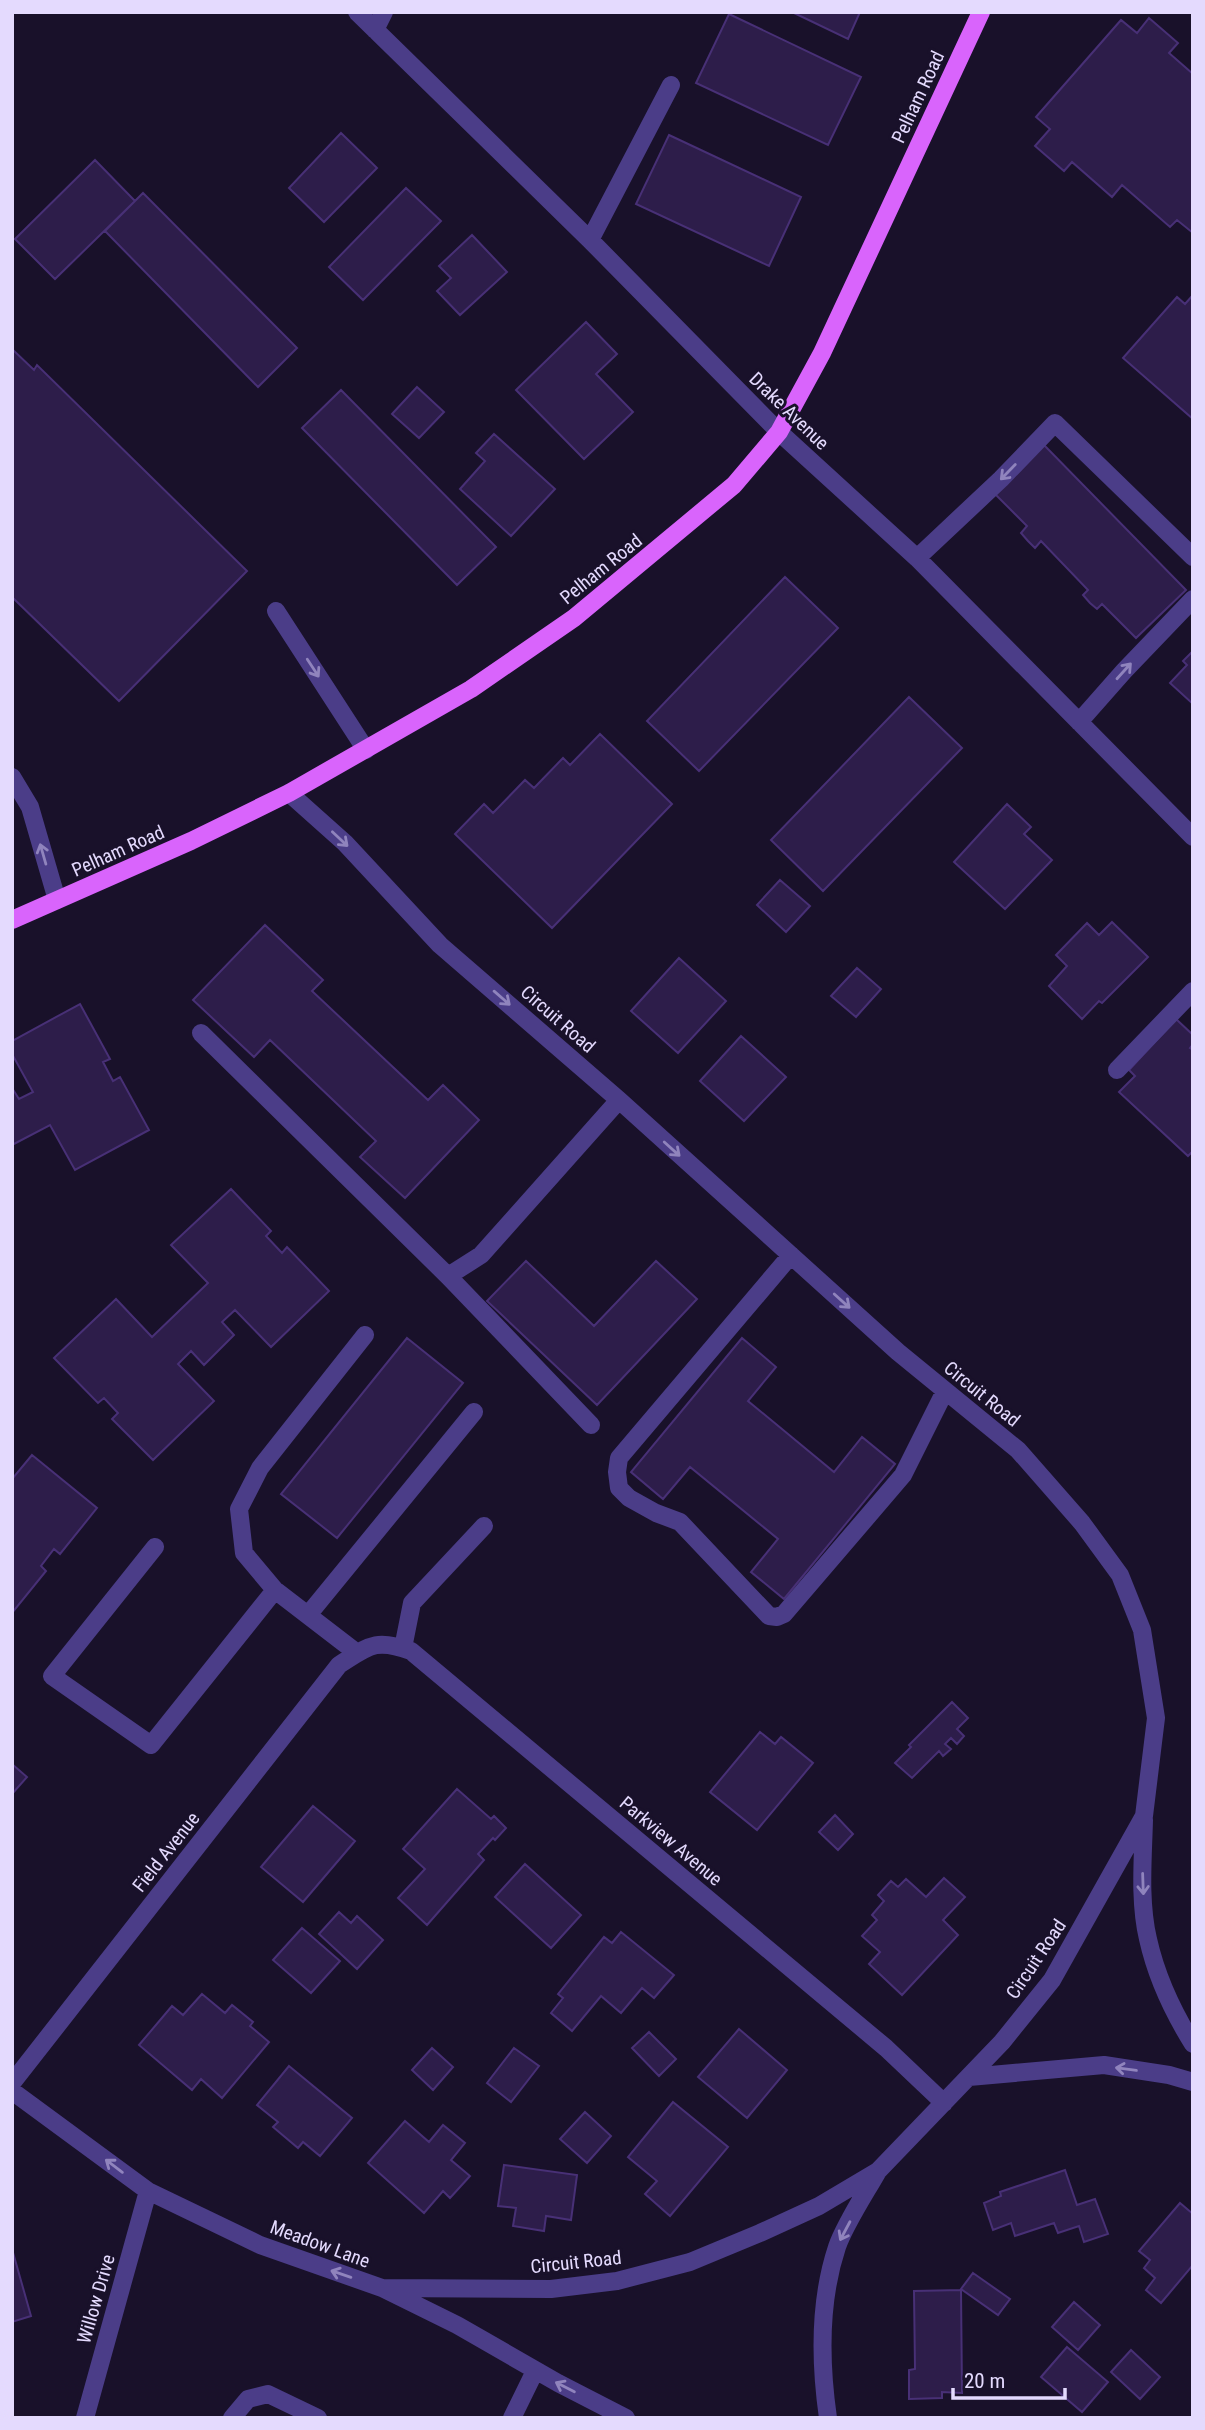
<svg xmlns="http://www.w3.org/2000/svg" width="1205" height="2430" viewBox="0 0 1205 2430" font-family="'Roboto Condensed',sans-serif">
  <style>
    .building { fill: #2d1d4a; stroke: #483076; stroke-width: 2 }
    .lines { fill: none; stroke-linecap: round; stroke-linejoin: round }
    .minor { stroke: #4b3d88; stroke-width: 18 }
    .major { stroke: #d964fc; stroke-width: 18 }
    .oneway { stroke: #9084bd }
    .labels { text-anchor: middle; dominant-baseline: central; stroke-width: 6; stroke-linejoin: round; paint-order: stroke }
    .street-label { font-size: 19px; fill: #e4dafe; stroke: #19112a }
  </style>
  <rect width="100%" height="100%" fill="#19112a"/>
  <path class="building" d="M792 12H860L848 39Z
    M729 14 861 77 828 145 696 83Z
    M1149 18 1178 43 1169 53 1193 74V233L1177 220 1170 227 1122 185 1112 197 1072 162 1064 171 1035 146 1050 129 1036 117 1121 20 1137 33Z
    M341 133 377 168 324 222 289 188Z
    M669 135 801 197 769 266 636 204Z
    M95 160 135 201 55 279 15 239Z
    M406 188 441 221 363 300 329 267Z
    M143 193 297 348 258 387 105 231Z
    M472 235 507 272 460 315 437 291 451 278 439 266Z
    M1193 295V419L1123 358 1177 297 1185 304Z
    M586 322 617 354 596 374 633 412 584 459 516 390Z
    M12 349 34 370 37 365 247 571 119 701 12 597Z
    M417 387 444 412 419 438 392 414Z
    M341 390 496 547 457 585 302 428Z
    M494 434 555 489 511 536 460 489 485 461 476 453Z
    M1043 444 1186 590 1136 638 1102 604 1097 609 1090 603 1083 595 1088 590 1041 541 1035 548 1028 541 1021 533 1027 526 993 492Z
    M785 577 838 628 699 771 647 721Z
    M1193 651V704L1170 683 1187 665 1183 661Z
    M909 697 962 748 823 891 771 840Z
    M600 734 672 804 552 928 455 834 484 804 493 813 525 780 534 788 563 758 570 765Z
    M1007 804 1031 827 1024 834 1052 860 1005 909 954 862Z
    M780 880 810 906 786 932 757 905Z
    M1112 922 1148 957 1102 1003 1099 1001 1082 1019 1049 986 1067 966 1056 955 1087 923 1099 935Z
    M265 925 323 980 312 991 428 1100 443 1085 479 1120 405 1198 360 1157 376 1141 270 1040 254 1057 193 1000Z
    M679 958 726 1001 678 1053 631 1011Z
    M857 968 881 989 856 1017 831 996Z
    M80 1004 110 1059 103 1062 113 1081 120 1077 149 1130 75 1170 50 1125 12 1145V1088L19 1099 33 1092 12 1054V1041Z
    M1176 1019 1193 1035V1044L1190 1048 1193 1050V1151L1188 1156 1119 1092 1135 1076 1129 1070Z
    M741 1036 786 1077 744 1121 700 1081Z
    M231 1189 271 1231 266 1236 282 1253 287 1247 329 1291 271 1347 235 1310 222 1322 234 1335 204 1365 191 1351 178 1364 214 1401 153 1460 112 1419 118 1413 104 1398 98 1403 54 1358 116 1299 152 1337 208 1283 171 1245Z
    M526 1261 594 1326 656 1261 697 1299 597 1405 487 1301Z
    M407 1338 463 1383 337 1538 281 1494Z
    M742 1338 776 1367 748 1401 834 1472 862 1437 895 1464 784 1599 751 1572 778 1539 690 1467 663 1499 631 1472Z
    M32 1455 97 1508 60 1554 54 1549 41 1566 46 1571 12 1613V1479Z
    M952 1702 968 1718 957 1729 964 1736 957 1744 951 1738 945 1744 951 1749 943 1756 939 1751 912 1778 895 1763 911 1747 909 1745Z
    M760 1732 775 1744 781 1737 813 1763 757 1830 710 1792Z
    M12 1764 27 1777 12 1794Z
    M457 1789 491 1819 494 1816 506 1828 495 1840 493 1838 478 1854 484 1860 427 1925 398 1898 425 1869 403 1849Z
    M313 1806 355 1841 303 1902 261 1867Z
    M835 1815 853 1834 838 1850 819 1832Z
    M525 1864 581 1915 551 1948 495 1897Z
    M944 1878 965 1897 943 1920 958 1935 902 1995 869 1964 880 1952 862 1936 877 1920 872 1915 884 1901 878 1895 891 1881 898 1887 906 1879 926 1897Z
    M339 1912 351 1923 357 1916 383 1940 357 1969 319 1934Z
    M302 1928 340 1961 311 1993 273 1960Z
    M621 1932 674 1975 654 1998 642 1988 621 2013 601 1996 572 2031 551 2013 563 1998 558 1994 604 1937 612 1943Z
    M202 1994 225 2013 232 2005 253 2022 250 2026 269 2042 222 2098 201 2079 192 2090 139 2045 172 2006 183 2015Z
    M739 2029 787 2070 747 2118 698 2077Z
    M649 2032 676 2059 659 2076 632 2048Z
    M432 2048 453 2067 433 2090 412 2070Z
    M514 2048 539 2066 511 2102 487 2083Z
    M289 2066 352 2118 320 2156 303 2142 298 2148 273 2127 278 2122 257 2105Z
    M673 2102 728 2147 670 2216 645 2194 657 2181 628 2157Z
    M585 2112 611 2136 587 2163 560 2139Z
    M405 2121 429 2142 443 2125 465 2143 451 2160 470 2176 450 2198 443 2191 424 2213 368 2163Z
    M504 2165 577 2175 571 2220 546 2216 544 2231 513 2226 516 2208 498 2206Z
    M1065 2170 1077 2205 1095 2199 1108 2234 1084 2242 1079 2226 1058 2233 1054 2223 1015 2236 1011 2223 993 2230 984 2203 1001 2196 1000 2192Z
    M1180 2203 1193 2214V2265L1161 2303 1146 2290 1155 2278 1144 2268 1150 2260 1139 2251Z
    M12 2249 31 2316 12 2322Z
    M973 2273 1010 2299 998 2315 961 2289Z
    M961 2290 962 2393 942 2392V2398L909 2399V2370L915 2369 914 2291Z
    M1074 2302 1100 2325 1078 2350 1052 2327Z
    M1067 2347 1108 2382 1082 2412 1041 2377Z
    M1131 2350 1160 2377 1140 2399 1111 2372Z"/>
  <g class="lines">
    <path class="minor" d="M357 12 590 240 779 432 917 558 1193 837
      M375 30 384 12
      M590 240 671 85
      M917 558 1001 479 1055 423 1193 557
      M276 611 366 750
      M1079 722 1124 671 1193 599
      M12 777 30 807 57 900
      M289 793 345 843 440 945 619 1100 898 1352 1018 1450 1082 1523 1120 1575 1142 1630 1156 1718 1144 1816 1052 1980 1002 2042 878 2171 819 2206 760 2233 690 2262 617 2281 551 2289 382 2288
      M201 1033 448 1276 481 1255 619 1100
      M1117 1070 1193 991
      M791 1255 619 1458 617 1472 619 1488 629 1498 656 1513 680 1522 769 1616 777 1617 784 1614 903 1475 945 1391
      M448 1276 591 1425
      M155 1547 52 1676 151 1745 275 1590 357 1653
      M275 1590 244 1553 239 1509 260 1468 365 1335
      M308 1615 474 1412
      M403 1648 412 1603 484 1526
      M1144 1820C1143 1858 1139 1901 1148 1939 1156 1975 1173 2012 1193 2044
      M969 2077 1104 2065 1169 2075 1193 2082
      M12 2083 339 1665C369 1646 375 1638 411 1651L886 2048 944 2103
      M12 2091 148 2191 260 2245 382 2288 457 2325 558 2383 626 2418
      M85 2418 148 2191
      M232 2418 248 2399 268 2394 318 2418
      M512 2418 535 2371
      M828 2418C820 2362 819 2301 837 2247 845 2224 865 2194 878 2171"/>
    <path class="major" d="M12 920 191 841 289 793 471 689 574 618 734 485 779 432 822 353 981 12"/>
  </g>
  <defs><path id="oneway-shaft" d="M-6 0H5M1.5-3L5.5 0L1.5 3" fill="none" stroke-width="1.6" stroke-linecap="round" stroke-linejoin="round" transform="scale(1.75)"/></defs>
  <g class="oneway">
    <use href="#oneway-shaft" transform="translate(1008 472) rotate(134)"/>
    <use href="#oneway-shaft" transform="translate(313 668) rotate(57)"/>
    <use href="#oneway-shaft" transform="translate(1124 671) rotate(-48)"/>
    <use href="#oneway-shaft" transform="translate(340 839) rotate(43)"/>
    <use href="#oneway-shaft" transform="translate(43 854) rotate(-106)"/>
    <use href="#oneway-shaft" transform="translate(502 998) rotate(41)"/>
    <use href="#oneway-shaft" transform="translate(672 1149) rotate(42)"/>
    <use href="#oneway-shaft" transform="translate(842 1301) rotate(42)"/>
    <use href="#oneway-shaft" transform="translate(1143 1884) rotate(88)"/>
    <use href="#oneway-shaft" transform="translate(1126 2069) rotate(-172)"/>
    <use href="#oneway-shaft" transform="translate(114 2166) rotate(-143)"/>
    <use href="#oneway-shaft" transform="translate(845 2231) rotate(118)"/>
    <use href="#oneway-shaft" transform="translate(341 2274) rotate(-161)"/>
    <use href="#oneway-shaft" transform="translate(565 2387) rotate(-153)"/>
  </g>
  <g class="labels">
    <g class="street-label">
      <text transform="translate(918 97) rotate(-65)">Pelham Road</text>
      <text transform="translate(789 411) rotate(44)">Drake Avenue</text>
      <text transform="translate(601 569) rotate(-39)">Pelham Road</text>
      <text transform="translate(118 851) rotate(-24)">Pelham Road</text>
      <text transform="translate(558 1019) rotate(41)">Circuit Road</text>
      <text transform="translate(982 1394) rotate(39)">Circuit Road</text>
      <text transform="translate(671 1841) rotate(40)">Parkview Avenue</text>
      <text transform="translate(166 1852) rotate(-52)">Field Avenue</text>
      <text transform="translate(1036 1959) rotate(-56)">Circuit Road</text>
      <text transform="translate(320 2244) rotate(20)">Meadow Lane</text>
      <text transform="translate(576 2262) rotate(-6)">Circuit Road</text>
      <text transform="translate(96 2299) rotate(-74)">Willow Drive</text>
    </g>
  </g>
  <rect width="1205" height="2430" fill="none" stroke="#e4dafe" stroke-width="28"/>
  <path d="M953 2388v10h112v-10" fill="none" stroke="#e4dafe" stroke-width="3.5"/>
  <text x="964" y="2388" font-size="21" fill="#e4dafe" stroke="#19112a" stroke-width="5" paint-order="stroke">20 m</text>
</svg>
